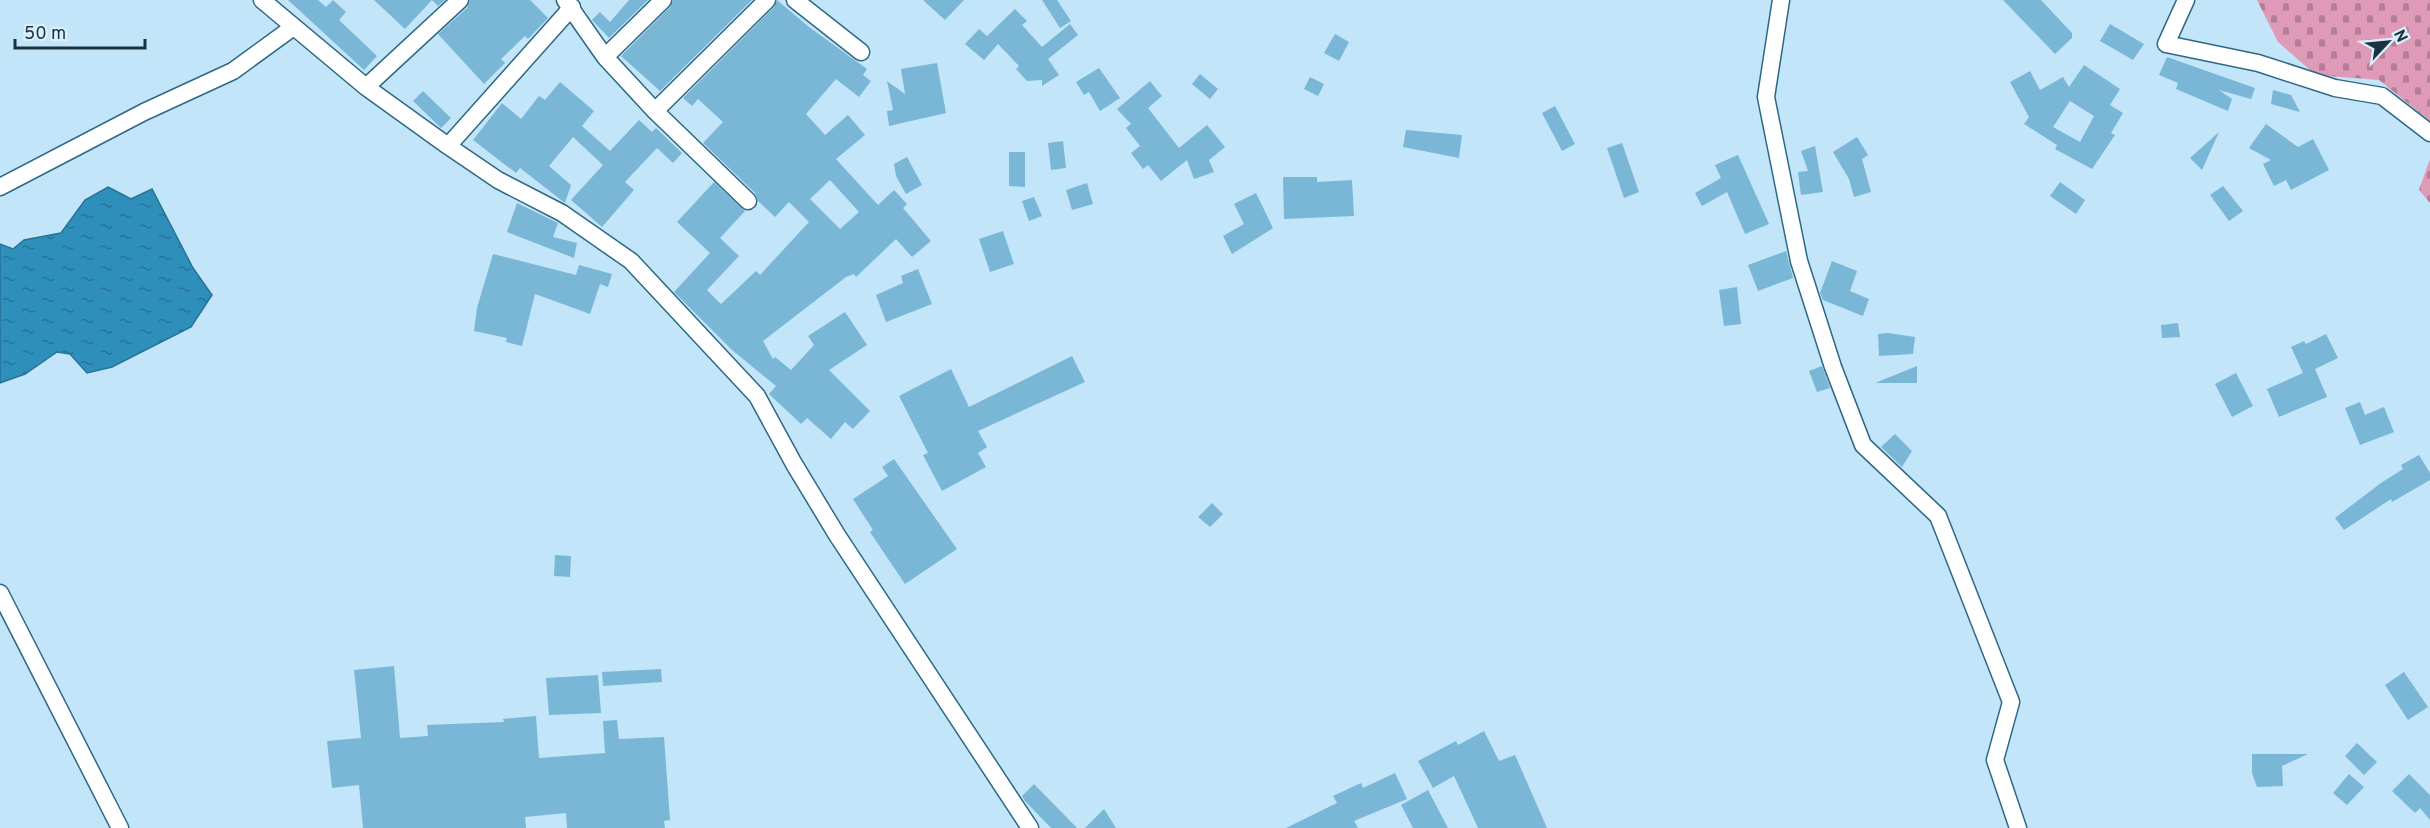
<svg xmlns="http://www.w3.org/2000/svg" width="2430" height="828" viewBox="0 0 2430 828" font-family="Overpass,sans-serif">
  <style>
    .cemetery { fill: url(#cemetery-stones) }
    .water { fill: url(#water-ripples); stroke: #287396; stroke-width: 1.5 }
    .building { fill: #7ab6d6; fill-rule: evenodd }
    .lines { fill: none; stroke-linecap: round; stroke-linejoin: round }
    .minor-casing { stroke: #2d6885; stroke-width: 19 }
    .minor { stroke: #fff; stroke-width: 16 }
  </style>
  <defs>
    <pattern id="cemetery-stones" width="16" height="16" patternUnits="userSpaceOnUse" patternTransform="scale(1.5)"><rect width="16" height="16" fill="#de9ab7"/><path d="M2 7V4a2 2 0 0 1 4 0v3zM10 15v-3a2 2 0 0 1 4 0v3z" fill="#b37e96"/></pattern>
    <pattern id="water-ripples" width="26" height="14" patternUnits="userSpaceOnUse" patternTransform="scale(1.5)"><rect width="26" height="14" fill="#2e8fbb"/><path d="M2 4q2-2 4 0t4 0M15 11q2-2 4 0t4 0" fill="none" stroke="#267599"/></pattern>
  </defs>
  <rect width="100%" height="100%" fill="#c2e5f9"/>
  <path class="cemetery" d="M2257 0H2430V121L2379 80 2316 75 2278 42Z
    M2430 159V203L2419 190Z"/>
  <path class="water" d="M108 187 131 199 152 189 193 268 212 295 191 327 112 367 87 373 70 354 57 352 25 374 0 383V244L13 249 24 240 61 233 85 200Z"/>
  <path class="building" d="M288 0H318L326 7 333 0 346 12 339 20 377 56 364 70Z
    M374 0H445L438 6 432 0 405 29Z
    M470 0H530L548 18 528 39 525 36 501 59 505 63 484 84 438 34 467 8Z
    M629 0H648L609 38 592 20 600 12 610 22Z
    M673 0H752L660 91 621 56 670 7Z
    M777 0 809 27 867 69 863 75 871 81 859 97 836 79 806 114 825 135 848 115 865 135 836 159 878 205 894 190 907 204 903 208 931 241 912 257 896 239 856 277 854 274 846 277 763 341 773 359 775 357 791 370 814 345 808 336 845 312 867 345 829 370 870 411 853 429 845 422 831 439 807 418 801 424 769 394 776 386 732 350 674 292 710 253 677 222 714 182 745 211 720 238 739 256 707 290 721 304 756 271 760 275 809 222 789 202 775 217 758 201 755 193 703 143 723 122 698 99 692 106 683 98 774 7ZM830 180 859 212 840 229 810 199Z
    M923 0H964L945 20Z
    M1042 0H1057L1071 21 1060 28Z
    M2003 0H2041L2072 33V38L2055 54Z
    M1015 9 1027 21 1022 25 1042 47 1070 24 1078 35 1048 59 1059 75 1042 86V80L1027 81 1016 69 1019 66 998 44 984 60 965 44 979 29 987 36Z
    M2110 24 2144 44 2133 60 2100 41Z
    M1335 34 1349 42 1339 61 1324 53Z
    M2167 57 2255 88 2251 99 2219 90 2232 99 2228 111 2176 89 2178 83 2159 75Z
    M937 63 946 113 889 126 887 111 893 110 887 81 905 94 901 69Z
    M2084 65 2120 89 2110 105 2123 113 2111 133 2115 135 2092 169 2055 149 2057 145 2024 124 2029 117 2010 82 2030 71 2040 90 2063 77 2069 87ZM2070 101 2094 116 2080 142 2053 127Z
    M1099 68 1120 98 1100 111 1089 92 1084 95 1076 82Z
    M1200 74 1218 89 1210 99 1192 84Z
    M1310 77 1324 84 1318 96 1304 89Z
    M1150 81 1162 96 1148 108 1179 148 1207 125 1225 147 1209 160 1214 172 1194 179 1187 160 1161 181 1148 165 1143 169 1131 153 1140 146 1126 128 1131 124 1117 109Z
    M560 82 594 111 582 126 610 151 639 120 652 132 656 128 682 153 673 163 657 148 625 182 634 190 602 227 571 200 603 165 573 137 549 166 571 185 565 203 520 168 516 173 473 140 502 103 521 119 539 96 545 100Z
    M2273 90 2291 95 2300 112 2271 104Z
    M423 91 451 118 441 128 413 101Z
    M1555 106 1575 144 1562 151 1542 113Z
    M2266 124 2298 147 2313 139 2329 170 2291 190 2286 180 2274 186 2263 164 2271 160 2249 148Z
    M1406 130 1462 135 1459 158 1403 147Z
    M2219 132 2202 170 2190 158Z
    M1857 137 1868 155 1862 159 1871 192 1854 197 1849 179 1833 152Z
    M1063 141 1066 168 1051 170 1048 143Z
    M1622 143 1639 192 1624 198 1607 148Z
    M1815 146 1823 192 1801 195 1798 172 1808 171 1801 151Z
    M1009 152H1025V187L1009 186Z
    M1738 155 1769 224 1745 234 1727 192 1702 206 1695 193 1721 178 1715 165Z
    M907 157 922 185 906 194 896 176 894 164Z
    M1283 177H1317V182L1352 180 1354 216 1284 219Z
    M2060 182 2085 200 2076 214 2050 196Z
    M1087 183 1093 204 1072 210 1066 190Z
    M2223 186 2243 211 2229 221 2210 195Z
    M1256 193 1273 228 1232 254 1223 236 1244 224 1234 204Z
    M1034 197 1042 216 1029 221 1022 201Z
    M517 203 558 223 553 237 577 243 574 258 507 232Z
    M1003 231 1014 264 990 272 979 239Z
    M1786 251 1793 278 1758 291 1748 265Z
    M493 254 576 275 579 265 612 274 608 287 600 284 590 314 535 294 522 346 506 342 507 338 474 331 477 308Z
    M1832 261 1857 271 1850 291 1869 299 1863 316 1823 300 1820 293Z
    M918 269 932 304 886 322 876 295 903 283 901 276Z
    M1737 287 1741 324 1724 326 1719 290Z
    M2178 323 2180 337 2162 338 2161 325Z
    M1888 333 1915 337 1913 354 1879 356 1878 334Z
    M2326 334 2338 358 2315 369 2327 397 2279 417 2267 389 2303 373 2291 347 2304 341 2306 344Z
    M1072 356 1085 382 978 431 987 447 978 453 986 467 942 491 923 455 928 453 899 396 951 369 969 407Z
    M1822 366 1830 388 1817 392 1809 371Z
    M1917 366V383H1875Z
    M2236 373 2253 406 2232 417 2215 384Z
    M2360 402 2365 415 2384 407 2394 432 2360 445 2345 408Z
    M1895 434 1912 451 1902 467 1881 447Z
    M2419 455 2430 473V480L2392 502 2391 499 2344 530 2335 518 2381 483 2403 469 2401 465Z
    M894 459 957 549 905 584 870 532 873 530 853 499 888 476 882 467Z
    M1212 503 1223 514 1210 527 1198 517Z
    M555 555 571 556 570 577 554 576Z
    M394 666 400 738 428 736 427 725 504 722 503 719 536 716 539 758 605 753 603 721 617 720 619 739 664 737 670 820 664 821 665 828H567L566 813 525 817 526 828H363L359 785 332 788 327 741 361 738 354 670Z
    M661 669 662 682 603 686 602 672Z
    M2404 672 2428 707 2408 720 2385 685Z
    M598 675 601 713 549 715 546 678Z
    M1484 731 1499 761 1515 755 1547 828H1478L1454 776 1433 788 1418 761 1456 741 1458 745Z
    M2357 743 2377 762 2364 775 2345 756Z
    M2252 754H2308L2282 766 2283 786 2257 787 2252 773Z
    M1395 773 1407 799 1354 821 1358 828H1286L1337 803 1333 796 1361 783 1363 788Z
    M2349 774 2364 787 2347 805 2333 793Z
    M2409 774 2430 795V820L2420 808 2415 813 2392 791Z
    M1034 784 1077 828H1051L1025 801 1022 796Z
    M1428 790 1448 828H1413L1401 805Z
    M1104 809 1116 828H1085Z"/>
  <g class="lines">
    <g class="minor-casing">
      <path id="minor" d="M262 0 366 87 448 146 498 180 562 213 631 261 757 396 794 464 837 535 1030 828
        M565 0 605 57 655 111 748 201
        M795 0 861 52
        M1781 0 1766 97 1799 261 1833 367 1863 445 1938 516 2011 702 1995 760 2018 828
        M2186 0 2166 44 2258 63 2335 88 2382 96 2430 133
        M605 57 663 0
        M366 87 460 0
        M655 111 767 0
        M448 146 572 7
        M0 187 144 112 233 71 292 28
        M0 593 120 828"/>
    </g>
    <use href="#minor" class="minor"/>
  </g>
  <g transform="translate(2388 42) rotate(64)" stroke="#d9f0fe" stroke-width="4.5" paint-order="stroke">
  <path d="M0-4.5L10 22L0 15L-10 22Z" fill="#19323e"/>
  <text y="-9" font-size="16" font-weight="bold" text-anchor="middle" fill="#19323e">N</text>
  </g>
  <path d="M15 39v9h130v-9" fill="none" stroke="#19323e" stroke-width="3"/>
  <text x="24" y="39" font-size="18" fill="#19323e" stroke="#d9f0fe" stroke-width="4.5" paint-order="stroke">50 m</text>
</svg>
